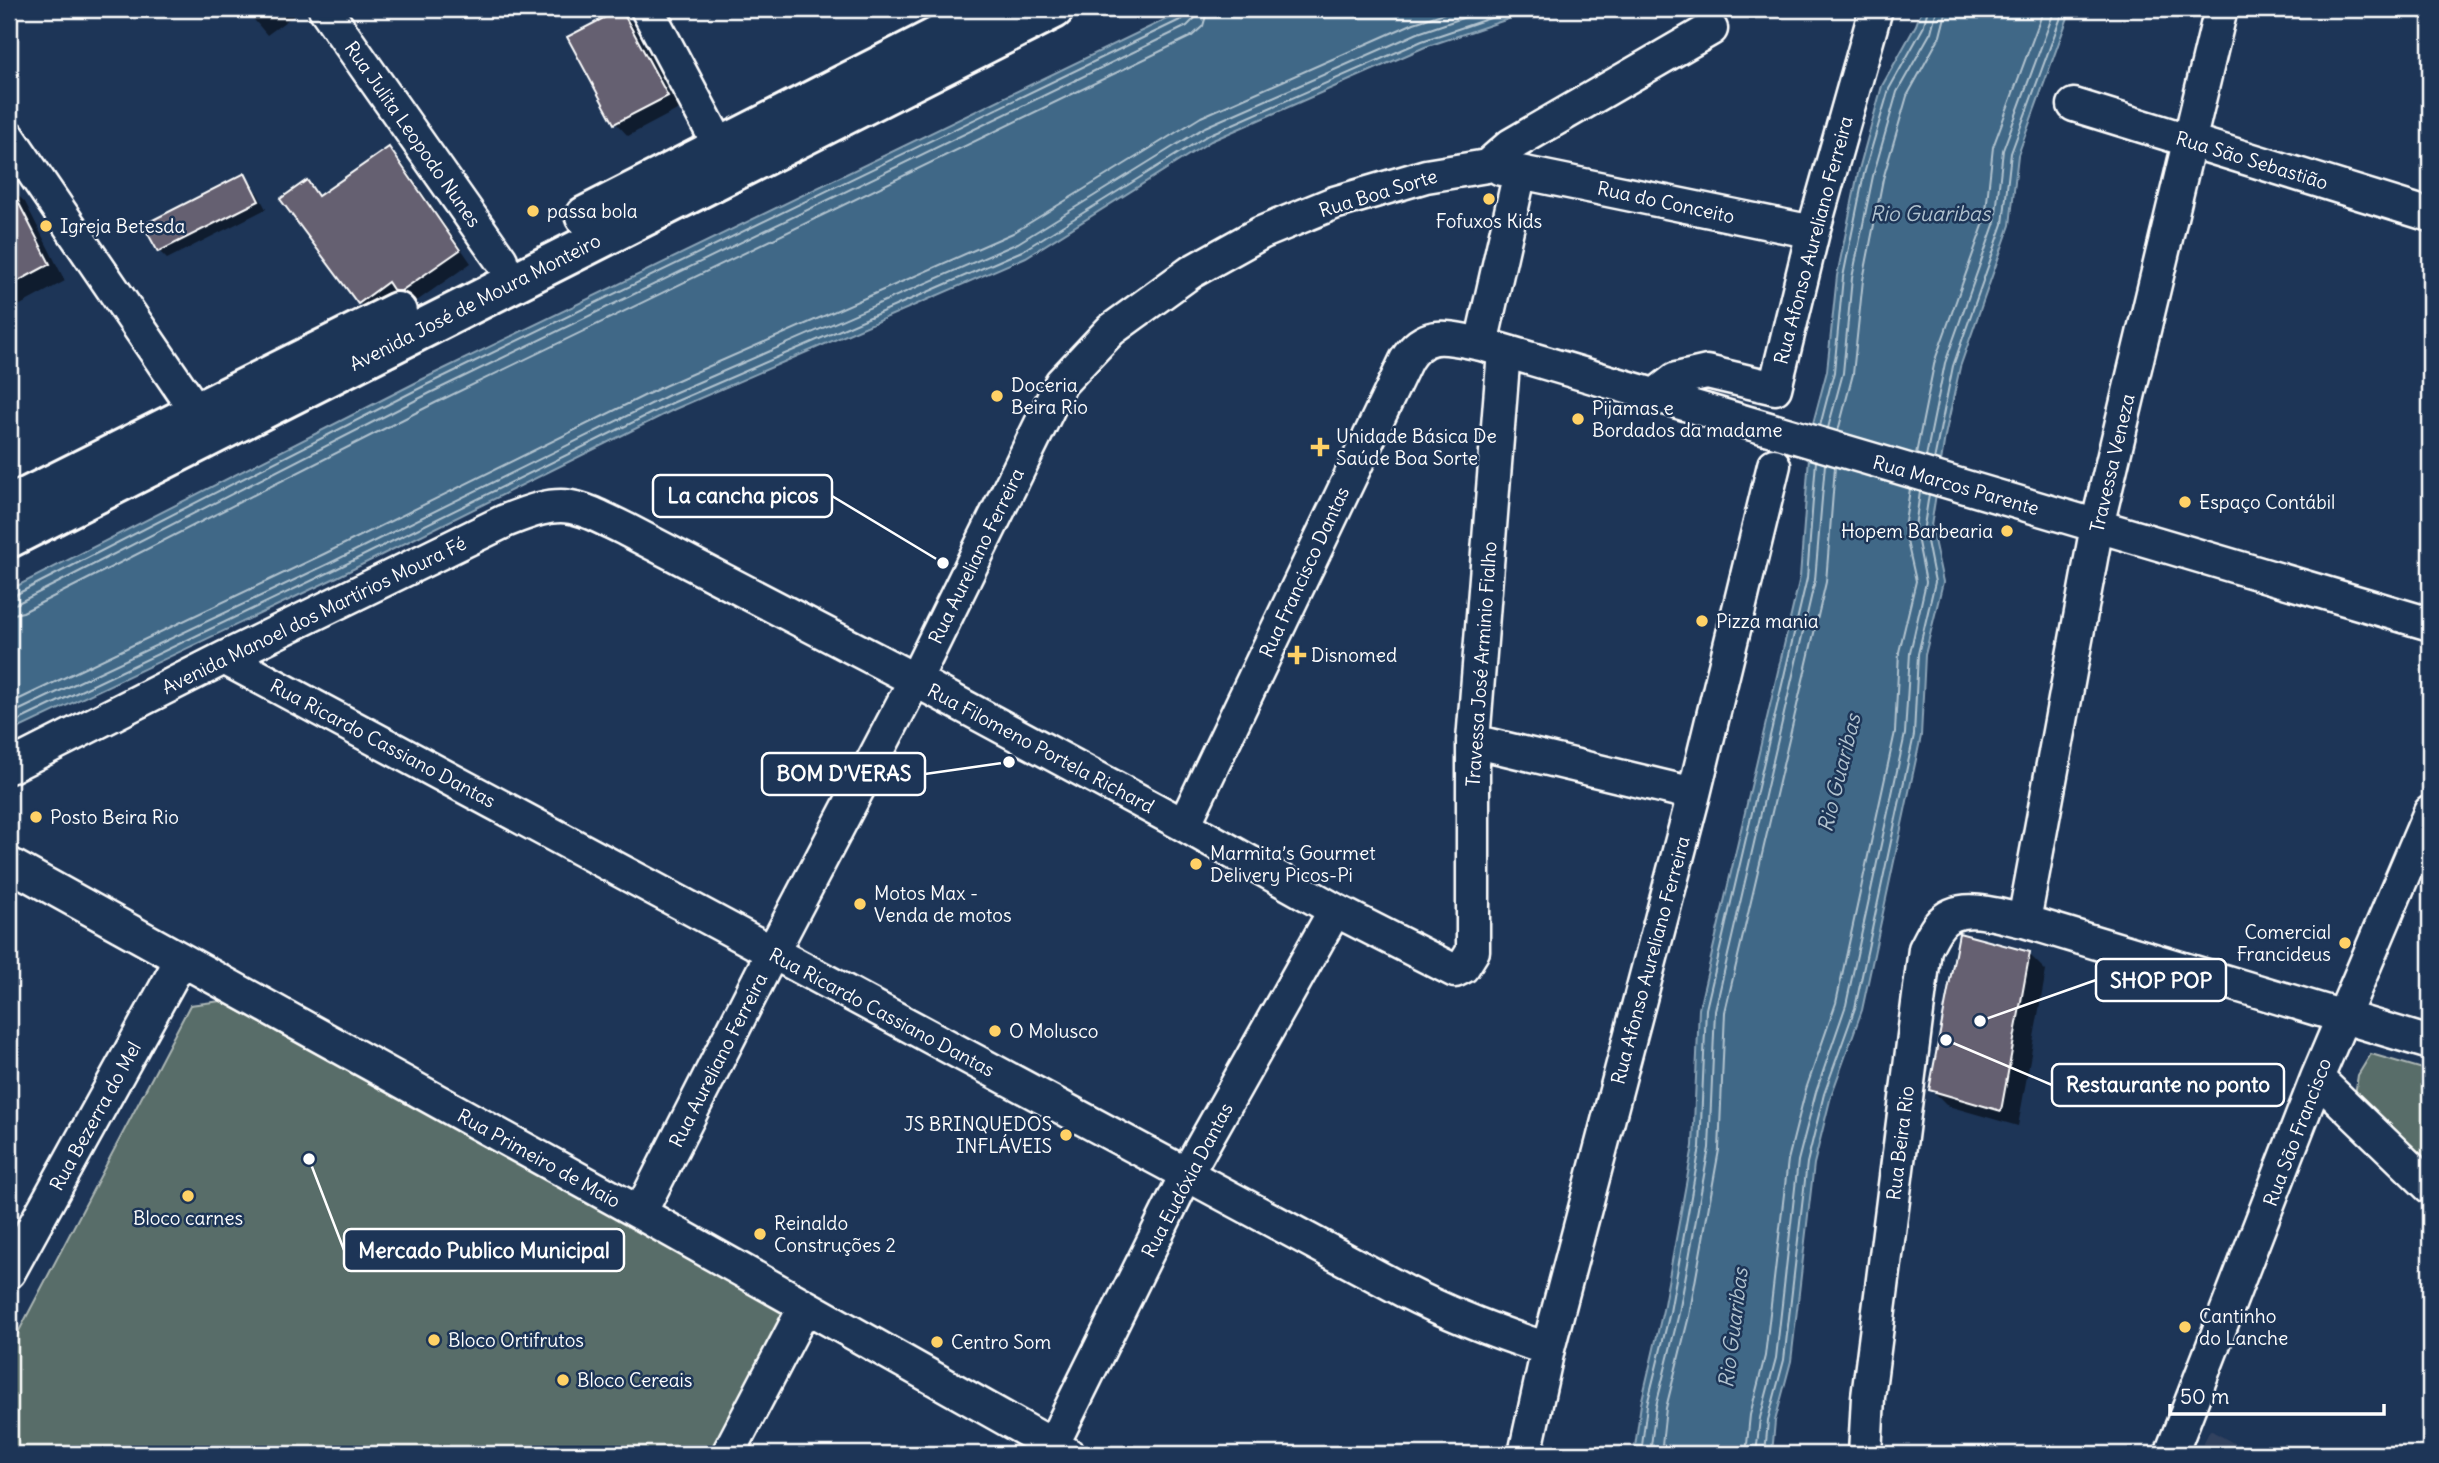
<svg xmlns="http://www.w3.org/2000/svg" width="2439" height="1463" viewBox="0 0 2439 1463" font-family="Delius,sans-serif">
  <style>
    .built { fill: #33425f }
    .green { fill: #586d69; stroke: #acb6b4; stroke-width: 2 }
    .water { fill: #3f6887; stroke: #8ca4b7; stroke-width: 2 }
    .shadow { fill: #0007 }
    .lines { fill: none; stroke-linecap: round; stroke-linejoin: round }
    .shore { stroke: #b2c3cf; stroke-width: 2 }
    .building { fill: #656071; stroke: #fff; stroke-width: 2 }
    .minor-casing { stroke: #fff; stroke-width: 37 }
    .major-casing { stroke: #fff; stroke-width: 44 }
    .minor { stroke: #1d3557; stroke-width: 32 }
    .major { stroke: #1d3557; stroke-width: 38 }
    .poi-dot { fill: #ffd166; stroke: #1d3557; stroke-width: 2.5 }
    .labels { text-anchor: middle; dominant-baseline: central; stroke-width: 5; stroke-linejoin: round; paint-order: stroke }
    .street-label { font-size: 19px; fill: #fff; stroke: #1d3557 }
    .poi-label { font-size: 19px; fill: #fff; stroke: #1d3557; text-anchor: start }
    .water-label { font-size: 21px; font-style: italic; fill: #b2c3cf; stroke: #1d3557 }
    .leader { fill: none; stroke: #fff; stroke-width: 2.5 }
    .callout-dot { fill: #fff; stroke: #1d3557; stroke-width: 2.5 }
    .callout { fill: #1d3557; stroke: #fff; stroke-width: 2.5 }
    .callout-label { font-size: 21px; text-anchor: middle; font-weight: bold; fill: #fff }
  </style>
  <rect width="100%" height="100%" fill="#1d3557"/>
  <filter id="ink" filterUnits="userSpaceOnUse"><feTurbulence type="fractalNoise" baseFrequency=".0143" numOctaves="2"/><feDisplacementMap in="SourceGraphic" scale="14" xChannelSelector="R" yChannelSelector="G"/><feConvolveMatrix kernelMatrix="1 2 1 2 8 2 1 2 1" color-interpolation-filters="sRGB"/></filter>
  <g filter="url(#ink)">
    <path class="built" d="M2210 1430 2253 1454H2198Z"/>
    <path class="green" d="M221 1001 788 1313 713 1454H9V1350L190 1005Z
      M2371 1054 2430 1071V1165L2355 1095 2358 1075Z"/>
    <path class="water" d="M1187 9H1538L1425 47 1211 141 1026 257 675 409 335 578 9 733V590L423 379Z
      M1922 9H2071L2018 155 2010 225 1960 367 1945 436 1931 526 1943 582 1925 655 1921 736 1862 1010 1831 1096 1814 1164 1791 1361 1775 1421 1772 1454H1634L1641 1404 1663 1310 1693 1146 1699 1009 1800 577 1811 431 1827 371 1837 276 1858 173 1882 86 1916 25Z"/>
    <path class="shadow" d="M245 9H298L300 11 267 35Z
      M620 10 633 23 679 109 628 136 616 123 569 37Z
      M389 150 401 162 471 263 414 303 371 316 359 303 306 182 320 196Z
      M244 175 252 183 266 209 167 259 159 251Z
      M9 187 25 202 65 281 9 311Z
      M2029 954 2046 971 2018 1126 1948 1106 1931 1089Z"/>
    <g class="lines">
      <path class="shore" d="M1820 426 1834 372 1843 277 1864 174 1889 89 1923 28 1928 9
        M1828 428 1843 373 1852 278 1873 176 1897 92 1931 32 1937 9
        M1838 431 1853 374 1863 280 1883 179 1907 96 1940 36 1947 9
        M1916 454 1935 360 1985 220 1993 147 2044 9
        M1926 457 1945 363 1995 222 2003 150 2055 9
        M1934 460 1953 366 2003 224 2011 153 2064 9
        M9 596 15 595 426 385 1184 18 1188 14V9
        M9 605 18 603 430 393 1187 26 1195 18 1197 9
        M9 615 23 612 435 403 1192 36 1203 26 1208 9
        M9 704 324 554 664 386 1013 233 1201 117 1414 23 1457 9
        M9 715 328 564 669 395 1018 243 1205 127 1418 33 1489 9
        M9 725 332 571 672 403 1022 251 1208 135 1422 41 1517 9
        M1641 1454 1647 1405 1670 1312 1700 1147 1706 1009 1807 578 1816 461
        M1650 1454 1656 1406 1679 1313 1709 1148 1715 1011 1815 580 1825 464
        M1661 1454 1666 1408 1689 1316 1719 1150 1725 1012 1826 582 1835 467
        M1746 1454 1750 1415 1765 1356 1788 1160 1806 1089 1836 1003 1895 732 1899 652 1916 581 1904 528 1910 489
        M1756 1454 1760 1418 1776 1358 1798 1161 1816 1092 1846 1005 1905 734 1910 653 1926 582 1915 527 1920 492
        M1765 1454 1768 1420 1784 1360 1807 1163 1824 1094 1855 1008 1914 735 1918 654 1935 582 1924 526 1929 494"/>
    </g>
    <path class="building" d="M621 9 668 96 614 124 567 37Z
      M389 147 460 250 401 291H394L388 282 358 304 280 199 307 180 318 196Z
      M245 173 259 201 158 252 143 225Z
      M9 184 50 264 9 286Z
      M1959 933 2030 952 2001 1111 1929 1090Z"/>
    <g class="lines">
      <g class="minor-casing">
        <path id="minor" d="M325 9 501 260
          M647 9 720 147
          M2074 105 2430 215
          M9 137 196 411
          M1520 172 1813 232
          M1481 344 1520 172 1501 169
          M1654 396 1676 379 1707 372 1775 388 1813 232 1876 9
          M224 658 1404 1291C1451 1315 1498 1333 1548 1349
          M1473 741 1694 794
          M9 767 224 658 505 521C563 498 570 502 625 529L915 680 1184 825 1335 910 1455 971 1463 967 1473 951V741L1504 351
          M1184 825 1406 360C1426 328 1449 338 1481 344L2430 624
          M9 864 640 1213 1068 1454
          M2024 921 2097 526 2221 9
          M2317 1078 2430 1187
          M640 1213 772 953 915 680 1061 383 1111 330 1191 272 1261 233 1334 203 1426 176 1487 166 1511 145 1711 29
          M9 1272 181 960
          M728 1454 805 1307
          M1048 1454 1186 1175 1335 910
          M1525 1454 1548 1349 1694 794 1774 465
          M1865 1454 1868 1397 1925 949C1929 942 1933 932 1939 925 1959 900 1998 916 2024 921L2430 1043
          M2171 1454 2317 1078 2430 812"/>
      </g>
      <g class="major-casing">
        <path id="major" d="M585 216 992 9
          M9 506 397 312
          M9 538 1054 9"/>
      </g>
      <use href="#minor" class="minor"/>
      <use href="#major" class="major"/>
    </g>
  </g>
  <g class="poi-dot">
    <circle cx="1489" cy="199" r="7"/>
    <circle cx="533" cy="211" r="7"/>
    <circle cx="46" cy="226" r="7"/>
    <circle cx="997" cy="396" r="7"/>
    <circle cx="1578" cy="419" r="7"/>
    <path d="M1316.5 436.5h7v7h7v7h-7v7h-7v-7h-7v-7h7z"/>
    <circle cx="2185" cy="502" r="7"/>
    <circle cx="2007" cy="531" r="7"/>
    <circle cx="1702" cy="621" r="7"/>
    <path d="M1293.5 644.5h7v7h7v7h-7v7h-7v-7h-7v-7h7z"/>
    <circle cx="36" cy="817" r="7"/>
    <circle cx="1196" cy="864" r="7"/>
    <circle cx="860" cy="904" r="7"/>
    <circle cx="2345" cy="943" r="7"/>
    <circle cx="995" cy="1031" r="7"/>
    <circle cx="1066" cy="1135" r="7"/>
    <circle cx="188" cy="1196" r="7"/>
    <circle cx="760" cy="1234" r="7"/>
    <circle cx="2185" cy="1327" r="7"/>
    <circle cx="434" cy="1340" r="7"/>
    <circle cx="937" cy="1342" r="7"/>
    <circle cx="563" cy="1380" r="7"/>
  </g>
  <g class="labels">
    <g class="street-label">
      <text transform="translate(413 134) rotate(55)">Rua Julita Leopodo Nunes</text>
      <text transform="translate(2252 160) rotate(17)">Rua São Sebastião</text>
      <text transform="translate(1378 193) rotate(-17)">Rua Boa Sorte</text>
      <text transform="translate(1666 202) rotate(12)">Rua do Conceito</text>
      <text transform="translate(1813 240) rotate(-75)">Rua Afonso Aureliano Ferreira</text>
      <text transform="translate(475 302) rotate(-27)">Avenida José de Moura Monteiro</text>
      <text transform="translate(2112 463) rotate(-77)">Travessa Veneza</text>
      <text transform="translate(1956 485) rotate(16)">Rua Marcos Parente</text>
      <text transform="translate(976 556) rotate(-64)">Rua Aureliano Ferreira</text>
      <text transform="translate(1304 572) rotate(-65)">Rua Francisco Dantas</text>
      <text transform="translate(314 615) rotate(-26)">Avenida Manoel dos Martírios Moura Fé</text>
      <text transform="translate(1481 664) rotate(-86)">Travessa José Arminio Fialho</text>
      <text transform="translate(383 743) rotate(28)">Rua Ricardo Cassiano Dantas</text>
      <text transform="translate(1041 748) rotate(28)">Rua Filomeno Portela Richard</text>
      <text transform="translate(1650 960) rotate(-75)">Rua Afonso Aureliano Ferreira</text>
      <text transform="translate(882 1012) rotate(28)">Rua Ricardo Cassiano Dantas</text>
      <text transform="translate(718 1060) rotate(-63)">Rua Aureliano Ferreira</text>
      <text transform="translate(95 1116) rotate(-61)">Rua Bezerra do Mel</text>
      <text transform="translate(2297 1132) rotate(-69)">Rua São Francisco</text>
      <text transform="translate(1900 1143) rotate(-83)">Rua Beira Rio</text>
      <text transform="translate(539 1158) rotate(29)">Rua Primeiro de Maio</text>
      <text transform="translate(1187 1180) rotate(-62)">Rua Eudóxia Dantas</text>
    </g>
    <g class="poi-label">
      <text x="547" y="211">passa bola</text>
      <text x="1489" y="221" text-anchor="middle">Fofuxos Kids</text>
      <text x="60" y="226">Igreja Betesda</text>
      <text x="1011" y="385">Doceria<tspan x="1011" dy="22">Beira Rio</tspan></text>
      <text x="1592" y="408">Pijamas e<tspan x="1592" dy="22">Bordados da madame</tspan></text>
      <text x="1336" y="436">Unidade Básica De<tspan x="1336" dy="22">Saúde Boa Sorte</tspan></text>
      <text x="2199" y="502">Espaço Contábil</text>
      <text x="1993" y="531" text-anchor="end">Hopem Barbearia</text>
      <text x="1716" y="621">Pizza mania</text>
      <text x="1311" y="655">Disnomed</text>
      <text x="50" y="817">Posto Beira Rio</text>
      <text x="1210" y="853">Marmita’s Gourmet<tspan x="1210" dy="22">Delivery Picos-Pi</tspan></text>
      <text x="874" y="893">Motos Max -<tspan x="874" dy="22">Venda de motos</tspan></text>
      <text x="2331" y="932" text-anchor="end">Comercial<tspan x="2331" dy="22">Francideus</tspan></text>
      <text x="1009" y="1031">O Molusco</text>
      <text x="1052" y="1124" text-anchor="end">JS BRINQUEDOS<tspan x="1052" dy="22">INFLÁVEIS</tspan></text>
      <text x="188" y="1218" text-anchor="middle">Bloco carnes</text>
      <text x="774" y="1223">Reinaldo<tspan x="774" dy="22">Construções 2</tspan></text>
      <text x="2199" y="1316">Cantinho<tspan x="2199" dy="22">do Lanche</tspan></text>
      <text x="448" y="1340">Bloco Ortifrutos</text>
      <text x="951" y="1342">Centro Som</text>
      <text x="577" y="1380">Bloco Cereais</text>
    </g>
    <g class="water-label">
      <text x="1930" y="213">Rio Guaribas</text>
      <text transform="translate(1839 773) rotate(-76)">Rio Guaribas</text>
      <text transform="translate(1733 1328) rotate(-83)">Rio Guaribas</text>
    </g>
  </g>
  <path class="leader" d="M943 563L832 496M1009 762L925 774M1980 1021L2096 980M1946 1040L2052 1085M309 1159L344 1250"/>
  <g class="callout-dot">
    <circle cx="943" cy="563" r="7"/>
    <circle cx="1009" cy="762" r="7"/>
    <circle cx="1980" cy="1021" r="7"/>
    <circle cx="1946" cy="1040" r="7"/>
    <circle cx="309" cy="1159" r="7"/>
  </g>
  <g class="callout">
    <rect x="653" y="475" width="179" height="42" rx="7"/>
    <rect x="762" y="753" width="163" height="42" rx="7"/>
    <rect x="2096" y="959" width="130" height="42" rx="7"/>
    <rect x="2052" y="1064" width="232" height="42" rx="7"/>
    <rect x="344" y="1229" width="280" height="42" rx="7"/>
  </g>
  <g class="callout-label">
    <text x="743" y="503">La cancha picos</text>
    <text x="844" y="781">BOM D'VERAS</text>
    <text x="2161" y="988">SHOP POP</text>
    <text x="2168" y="1092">Restaurante no ponto</text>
    <text x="484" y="1258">Mercado Publico Municipal</text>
  </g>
  <rect width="2439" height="1463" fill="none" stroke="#1d3557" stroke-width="35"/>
  <rect x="18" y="18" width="2404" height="1428" fill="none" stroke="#fff" stroke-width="2.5" filter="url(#ink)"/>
  <path d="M2170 1404v10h214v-10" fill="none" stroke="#ffffff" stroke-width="3.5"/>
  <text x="2180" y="1404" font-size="21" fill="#ffffff" stroke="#1d3557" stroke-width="5" paint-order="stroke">50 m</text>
</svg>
